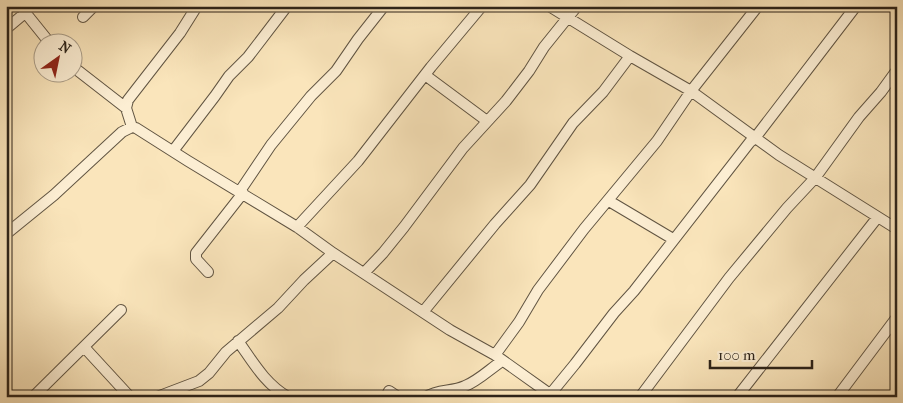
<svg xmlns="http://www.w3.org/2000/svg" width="903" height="403" viewBox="0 0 903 403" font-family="'IM FELL French Canon',serif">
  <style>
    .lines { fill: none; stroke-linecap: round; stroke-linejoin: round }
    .minor-casing { stroke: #605442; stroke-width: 12 }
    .minor { stroke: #fceed3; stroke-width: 10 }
  </style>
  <rect width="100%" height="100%" fill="#fae5bb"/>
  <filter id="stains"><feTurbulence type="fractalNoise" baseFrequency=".004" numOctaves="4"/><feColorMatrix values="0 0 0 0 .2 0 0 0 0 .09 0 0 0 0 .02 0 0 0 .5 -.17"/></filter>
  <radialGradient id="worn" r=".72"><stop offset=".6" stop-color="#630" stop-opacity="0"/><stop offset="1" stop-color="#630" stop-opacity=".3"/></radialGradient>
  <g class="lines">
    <g class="minor-casing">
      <path id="minor" d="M20 6 49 42
        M549 6 630 56 691 91 779 155 897 229
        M83 17 94 6
        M6 29 25 13
        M72 66 126 108
        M425 75 487 121
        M132 127 126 108 128 100 180 33 197 6
        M173 151 215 96 229 76 248 57 287 6
        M240 191 271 145 311 96 336 71 358 39 384 6
        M609 201 673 239
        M297 227 358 161 431 67 482 6
        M6 234 54 195 122 132 132 127 136 128 188 161 297 227 333 253 450 330 495 355 554 397
        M208 272 196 259V253L243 193
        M364 273 383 253 404 227 463 148 506 101 529 71 544 47 577 6
        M423 312 495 224 530 185 573 123 603 92 630 56
        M238 341C253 362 265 384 288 397
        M84 347 130 397
        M495 355 519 322 538 290 584 229 657 141 691 91 758 6
        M33 397 121 310
        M157 397 199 381 209 373 226 352 278 308 304 280 333 253
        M386 397 389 391 398 397
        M426 397C438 389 452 392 465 386 478 381 490 369 502 361
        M548 397 575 364 614 313 634 291 750 142 755 138 856 6
        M640 397 729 278 787 208 815 178 859 117 881 92 897 70
        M737 397 877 218
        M837 397 897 317"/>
    </g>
    <use href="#minor" class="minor"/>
  </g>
  <rect width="903" height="403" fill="none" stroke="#fae5bb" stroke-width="25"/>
  <rect x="8" y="8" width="888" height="388" fill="none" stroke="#2c2319" stroke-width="2.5"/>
  <rect x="12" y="12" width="878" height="378" fill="none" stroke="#2c2319"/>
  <g transform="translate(58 58) rotate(33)"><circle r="24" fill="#fceed3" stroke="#a99d89"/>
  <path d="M0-4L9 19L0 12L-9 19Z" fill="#8f2418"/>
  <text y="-8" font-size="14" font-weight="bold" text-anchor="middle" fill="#2c2319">N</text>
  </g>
  <path d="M710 360v8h102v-8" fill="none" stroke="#2c2319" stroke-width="2.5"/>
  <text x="718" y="360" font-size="15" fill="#2c2319" stroke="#fceed3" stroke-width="4" paint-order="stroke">100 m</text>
  <rect width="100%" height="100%" filter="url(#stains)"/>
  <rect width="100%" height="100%" fill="url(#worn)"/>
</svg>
